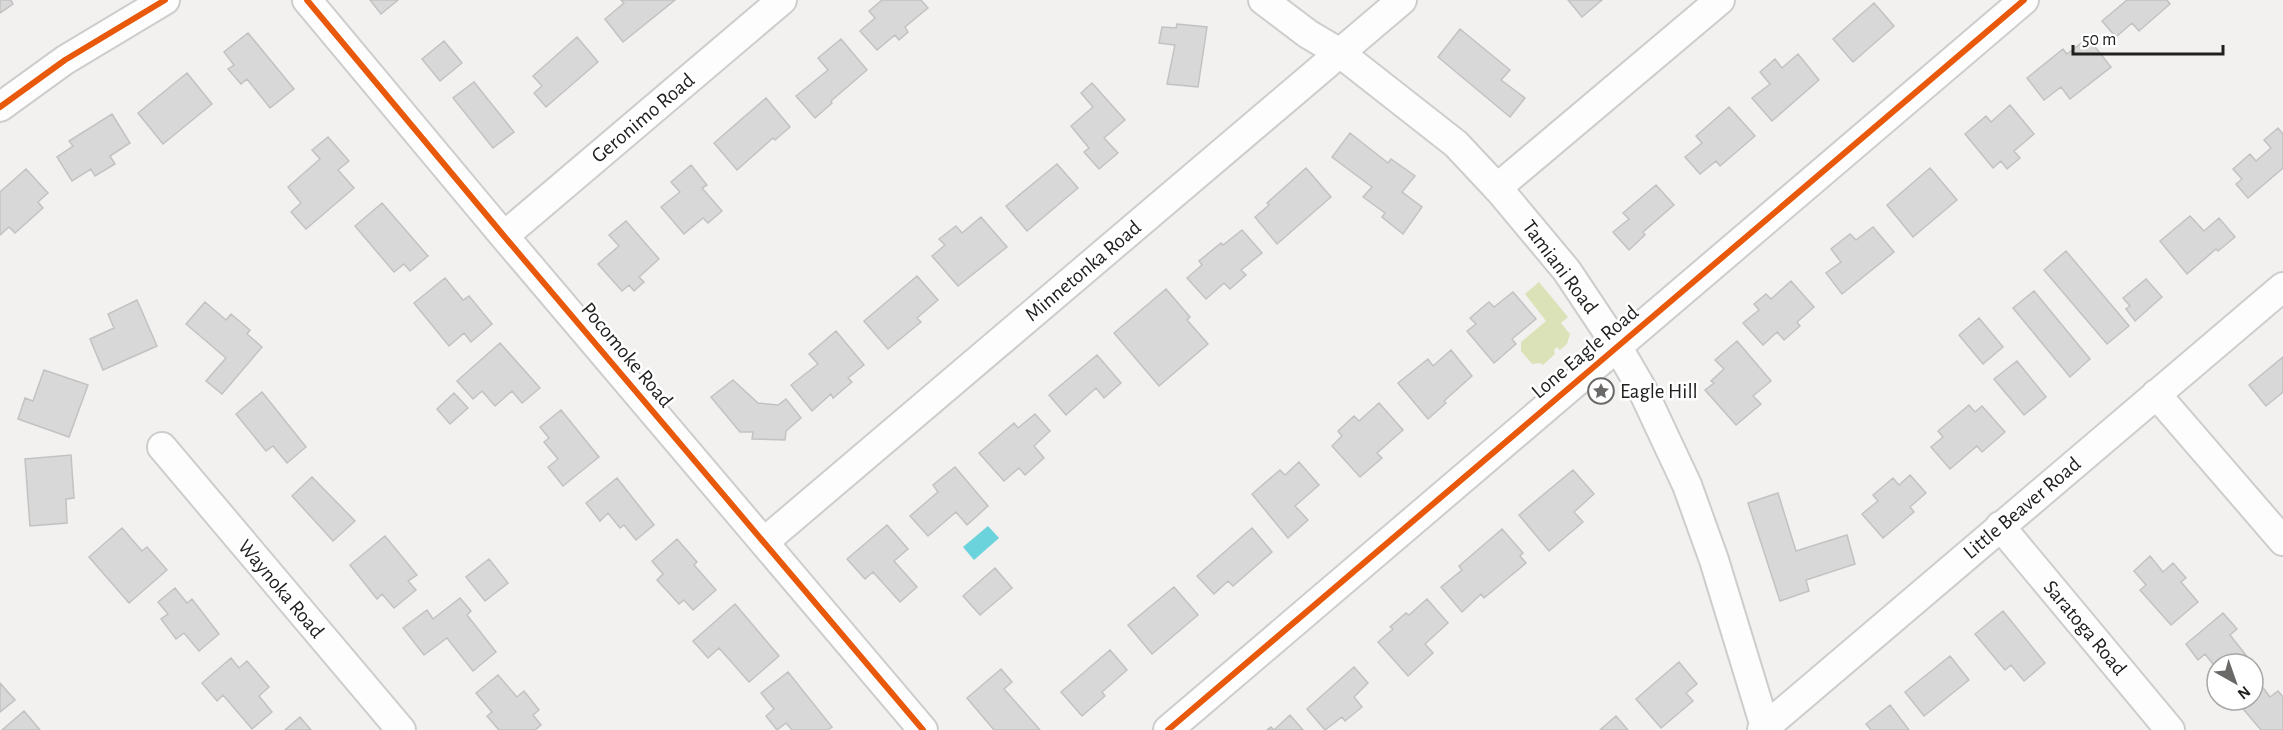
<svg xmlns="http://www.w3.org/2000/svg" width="2283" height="730" viewBox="0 0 2283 730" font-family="'Alegreya Sans',sans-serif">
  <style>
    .green { fill: #dce2b8 }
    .water { fill: #6bd3db }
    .building { fill: #d9d8d8; stroke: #c3c2c2; stroke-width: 1.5 }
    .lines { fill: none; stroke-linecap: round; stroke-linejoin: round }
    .minor-casing { stroke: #cdcdcc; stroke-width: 32 }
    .minor { stroke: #fdfdfd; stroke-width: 28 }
    .cycleway-casing { stroke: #fff; stroke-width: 10 }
    .cycleway { stroke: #e8590c; stroke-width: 6 }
    .labels { text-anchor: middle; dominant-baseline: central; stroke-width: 5; stroke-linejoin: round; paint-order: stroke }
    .street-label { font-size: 21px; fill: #20201f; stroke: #fff }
    .poi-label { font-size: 21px; fill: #20201f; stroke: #fff; text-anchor: start }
  </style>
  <rect width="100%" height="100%" fill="#f2f1f0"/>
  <path class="green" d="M1539 282 1568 317 1561 323 1570 334 1567 344 1560 350 1557 347 1554 350 1555 354 1543 365 1540 363 1532 364 1521 351V342L1546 321 1525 294Z"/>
  <path class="water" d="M988 526 999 538 974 560 963 547Z"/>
  <path class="building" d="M0 0H11L13 4 0 13Z
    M370 0H398L381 14Z
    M621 0H675L623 42 605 19 624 3Z
    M882 0H921L928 8 905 27 908 32 899 40 895 35 877 50 860 31 875 18 869 11Z
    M1568 0H1602L1582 17Z
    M2127 0H2167L2170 4 2139 31 2132 23 2116 37 2102 21Z
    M1874 3 1894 26 1853 62 1833 39Z
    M1177 24 1207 27 1198 87 1167 84 1175 45 1159 43 1162 27 1176 28Z
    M1460 29 1510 70 1501 80 1525 98 1510 117 1438 57Z
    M248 33 294 89 270 108 247 79 241 84 228 69 234 65 224 52Z
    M577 37 598 62 546 107 534 93 542 86 533 76Z
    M2088 38 2111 67 2070 99 2061 87 2044 100 2027 78 2063 49 2067 54Z
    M841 39 867 70 831 101 832 103 815 118 796 96 828 70 818 58Z
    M444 41 462 63 440 81 422 59Z
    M1798 54 1819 80 1772 121 1752 98 1770 84 1760 72 1775 59 1782 68Z
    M187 73 212 104 163 144 138 113Z
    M474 82 514 132 493 148 453 98Z
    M1092 83 1125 120 1104 138 1118 153 1099 169 1084 152 1089 148 1071 126 1093 107 1081 93Z
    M766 98 790 127 775 140 773 138 737 170 714 143Z
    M2010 105 2034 134 2014 151 2020 158 2007 169 2001 161 1993 168 1965 134 1986 116 1991 122Z
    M1729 107 1755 136 1720 166 1716 161 1700 174 1685 157 1702 143 1696 136Z
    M112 114 130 143 110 156 115 164 95 176 91 169 72 181 57 157 73 146 69 141Z
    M2278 128 2283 134V168L2248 198 2236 184 2242 179 2233 169 2250 154 2256 161 2271 148 2264 140Z
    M1350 133 1388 163 1391 159 1415 176 1402 192 1422 207 1403 234 1382 217 1385 213 1363 197 1372 187 1332 157Z
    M328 137 349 161 338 170 354 188 306 229 291 212 301 203 288 187 320 159 312 150Z
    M1057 164 1078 188 1027 231 1006 206Z
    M691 165 707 185 702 188 722 211 708 223 703 218 684 234 661 207 680 192 671 182Z
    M1306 168 1331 197 1277 244 1255 217 1269 205 1267 203Z
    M1930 168 1957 200 1913 237 1887 205Z
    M26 169 48 193 38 202 43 208 15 233 9 227 0 235V192Z
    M1656 185 1674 205 1643 232 1645 235 1629 250 1613 232 1629 219 1623 213Z
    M382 203 428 256 410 271 404 264 394 272 355 226Z
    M2190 216 2204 231 2219 218 2235 237 2218 251 2216 249 2187 274 2160 241Z
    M981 217 1007 247 958 286 932 256 945 245 939 239 956 226 962 233Z
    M626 221 659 259 639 277 644 282 634 291 629 285 622 291 598 264 619 246 609 235Z
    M1873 227 1894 252 1842 294 1826 273 1841 262 1831 249 1850 234 1856 240Z
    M1242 230 1262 253 1241 270 1246 275 1230 289 1224 283 1206 299 1187 278 1202 265 1199 261 1221 243 1223 245Z
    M2066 251 2129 326 2107 344 2044 270Z
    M917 276 938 300 917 318 921 322 888 349 864 321Z
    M445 278 463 300 469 296 492 324 471 342 464 333 449 346 414 303Z
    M2146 279 2162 297 2135 321 2126 309 2130 306 2123 298Z
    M1791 281 1814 307 1797 322 1800 326 1784 340 1777 332 1763 345 1743 323 1759 310 1754 304 1766 294 1771 299Z
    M1166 289 1190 317 1187 320 1208 344 1159 386 1114 333Z
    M2034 291 2090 359 2070 377 2013 308Z
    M1513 292 1536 319 1512 339 1516 344 1494 363 1467 331 1476 324 1470 318 1489 302 1494 307Z
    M137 300 157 346 103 370 90 339 114 328 108 314Z
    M205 302 226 320 231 314 250 330 247 334 262 347 222 394 206 381 226 358 186 324Z
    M1979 318 2003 347 1983 364 1959 335Z
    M836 331 864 365 848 378 852 382 833 398 831 394 812 411 791 385 818 364 809 354Z
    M1737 341 1771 381 1753 396 1761 404 1736 425 1705 390 1714 383 1711 381 1724 369 1715 360Z
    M500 343 540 388 522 403 512 391 495 406 482 391 473 399 457 381Z
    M1451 350 1472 376 1444 401 1446 403 1428 419 1398 383 1428 359 1433 366Z
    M1097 355 1121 383 1104 398 1096 388 1066 415 1049 395Z
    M2283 357V392L2266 406 2249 385Z
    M2017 361 2046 397 2024 415 1994 379Z
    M44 370 88 385 69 437 18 419 25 398 33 401Z
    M733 380 758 403 778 405 786 399 801 418 786 431 785 440 752 439 753 432H740L711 397Z
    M262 392 306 447 287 463 273 446 266 451 236 414Z
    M454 393 468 408 450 424 437 409Z
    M1379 403 1403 430 1377 453 1382 458 1360 477 1332 446 1342 436 1338 431 1354 416 1359 421Z
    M1969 405 1975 412 1982 406 2005 432 1982 452 1977 446 1950 469 1931 447 1943 437 1938 431Z
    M561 410 599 457 563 486 548 467 558 459 544 442 549 438 540 427Z
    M1035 414 1050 431 1034 446 1044 458 1025 475 1019 468 1004 481 979 453 1014 423 1018 428Z
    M71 455 74 498 66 499 67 523 30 526 25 459Z
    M1299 462 1319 485 1295 506 1308 520 1288 538 1252 494 1280 470 1285 475Z
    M955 467 988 506 967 525 956 512 928 536 910 516 938 492 933 485Z
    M1573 470 1594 494 1574 512 1583 522 1549 551 1519 515Z
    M1910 475 1926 493 1910 507 1914 512 1883 538 1862 514 1878 501 1873 495 1893 478 1899 485Z
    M312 477 355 521 333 541 292 496Z
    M617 478 654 525 636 540 624 525 620 528 608 513 600 521 586 503Z
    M1778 493 1796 551 1847 535 1855 564 1806 580 1809 591 1780 601 1748 503Z
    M887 525 908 549 894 561 917 587 900 602 873 572 865 579 847 559Z
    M122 528 142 551 147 547 167 570 129 603 89 557Z
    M1252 528 1272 552 1233 586 1228 581 1214 594 1197 576Z
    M1502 529 1523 553 1520 556 1526 563 1484 598 1481 594 1462 612 1441 587 1462 570 1459 566Z
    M385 536 417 575 408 581 416 590 394 608 382 594 377 599 350 565Z
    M677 539 697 562 694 565 716 590 693 610 684 600 679 604 657 580 663 574 652 561Z
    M2150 556 2163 572 2173 563 2186 578 2181 582 2198 602 2171 625 2140 590 2146 585 2134 571Z
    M489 559 508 583 485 601 466 577Z
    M995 568 1012 588 980 615 963 596Z
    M1174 587 1198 615 1152 654 1128 625Z
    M175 588 187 603 192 599 219 634 199 651 184 633 176 639 161 619 168 614 158 602Z
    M460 598 471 611 467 615 496 652 473 671 447 638 424 655 403 628 427 610 433 619Z
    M1427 599 1448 623 1425 644 1433 653 1408 676 1378 642 1393 629 1390 627 1406 613 1409 615Z
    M735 604 779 656 749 682 719 648 708 658 693 641Z
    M2003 611 2045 663 2024 681 2011 665 2005 670 1975 634Z
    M2223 613 2237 629 2230 635 2253 664H2217V669L2205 654 2198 660 2186 644Z
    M1110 650 1127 670 1102 692 1105 696 1082 716 1061 692Z
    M1950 656 1969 680 1924 716 1905 692Z
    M231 658 239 668 247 661 269 687 259 696 272 712 252 729 223 695 217 701 202 683Z
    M1679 662 1697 684 1686 693 1693 701 1661 728 1636 699Z
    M1354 667 1368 683 1354 697 1362 707 1345 721 1342 717 1325 730 1307 709Z
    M1001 669 1012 682 1004 689 1040 730H994L967 698Z
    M788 672 832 727 828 730H792L786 723 777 730 766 716 774 709 761 693Z
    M498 675 517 697 524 691 539 710 533 715 541 725 535 730H499L487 716 492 712 476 693Z
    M0 683 15 700 0 712Z
    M2261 685 2270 697 2278 691 2283 697V730H2261L2239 704 2244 700H2253V692Z
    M1890 705 1909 730H1871L1866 724Z
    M24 711 40 730H2Z
    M1290 715 1303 730H1267L1271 727 1274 730Z
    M1616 716 1628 730H1600Z
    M300 717 311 730H285Z"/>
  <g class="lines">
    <g class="minor-casing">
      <path id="minor" d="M307 0 504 236 923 730
        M1263 0 1308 34 1340 53 1456 144 1501 192 1567 271 1617 346 1642 389 1687 485 1714 560 1766 730
        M0 107 65 60 165 0
        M1497 188 1720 0
        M504 236 782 0
        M2156 394 2283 541
        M162 447 401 730
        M2000 526 2170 730
        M764 542 1402 0
        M1168 730 2024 0
        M1762 730 2283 287"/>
    </g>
    <use href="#minor" class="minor"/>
    <g class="cycleway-casing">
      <path id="cycleway" d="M307 0 504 236 923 730
        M0 107 65 60 165 0
        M1168 730 2024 0"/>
    </g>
    <use href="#cycleway" class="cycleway"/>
  </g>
  <defs>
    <g id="sight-ring" transform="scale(1.35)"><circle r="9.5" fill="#fff" stroke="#6a6968" stroke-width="1.5"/><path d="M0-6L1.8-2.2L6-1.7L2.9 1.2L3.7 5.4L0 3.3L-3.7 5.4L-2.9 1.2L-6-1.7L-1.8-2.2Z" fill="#6a6968"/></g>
  </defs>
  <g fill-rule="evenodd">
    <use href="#sight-ring" x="1601" y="391"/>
  </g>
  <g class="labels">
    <g class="street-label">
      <text transform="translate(643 118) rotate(-40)">Geronimo Road</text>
      <text transform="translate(1560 267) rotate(53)">Tamiani Road</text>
      <text transform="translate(1083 271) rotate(-40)">Minnetonka Road</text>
      <text transform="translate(1585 352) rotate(-40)">Lone Eagle Road</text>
      <text transform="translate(627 355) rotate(50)">Pocomoke Road</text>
      <text transform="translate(2022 508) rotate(-40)">Little Beaver Road</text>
      <text transform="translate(281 589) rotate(50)">Waynoka Road</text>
      <text transform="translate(2085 628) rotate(50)">Saratoga Road</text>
    </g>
    <g class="poi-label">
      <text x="1620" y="391">Eagle Hill</text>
    </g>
  </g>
  <g transform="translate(2235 682) rotate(140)"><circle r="28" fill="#ffffff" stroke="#a6a6a5" stroke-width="1.5"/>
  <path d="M0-4.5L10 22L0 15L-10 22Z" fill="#6a6968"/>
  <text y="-9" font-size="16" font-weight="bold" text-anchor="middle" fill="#20201f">N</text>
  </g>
  <path d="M2073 45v9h150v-9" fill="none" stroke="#20201f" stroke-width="3"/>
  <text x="2082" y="45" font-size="18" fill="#20201f" stroke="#ffffff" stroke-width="4.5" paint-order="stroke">50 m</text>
</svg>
